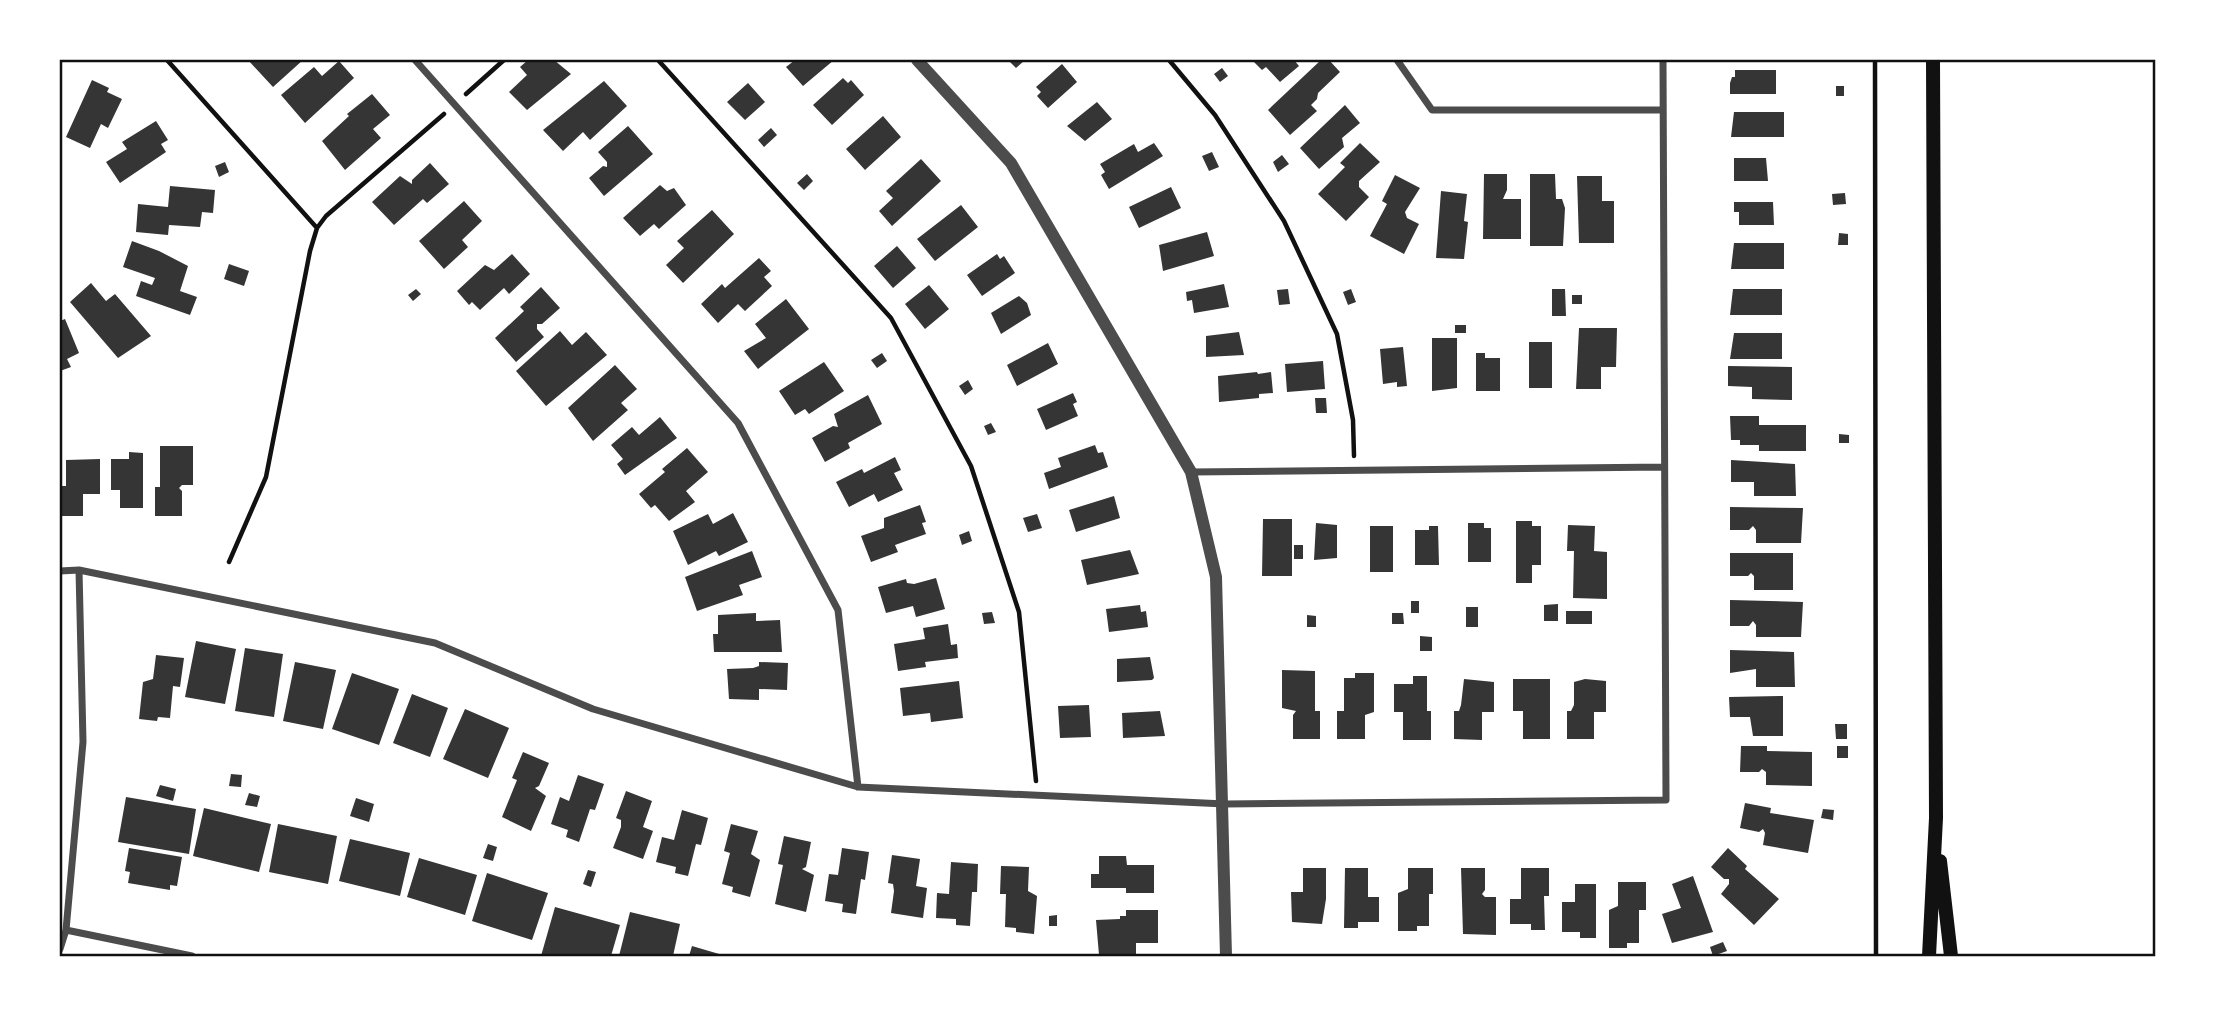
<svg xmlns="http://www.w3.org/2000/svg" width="2215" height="1016" viewBox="0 0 2215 1016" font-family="Figtree,sans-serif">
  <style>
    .building { fill: #353535 }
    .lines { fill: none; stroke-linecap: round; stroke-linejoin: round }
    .path { stroke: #111; stroke-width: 4.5 }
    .minor { stroke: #4c4c4c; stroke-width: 7 }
    .tertiary { stroke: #4c4c4c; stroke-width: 12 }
    .secondary { stroke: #111; stroke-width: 14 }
    .neatline { fill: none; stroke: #111; stroke-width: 2.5 }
  </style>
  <rect width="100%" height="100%" fill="#fff"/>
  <path class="building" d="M248 60H303L273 87Z
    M528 60H554L571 74 527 110 509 92 527 75 520 67Z
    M795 60H834L803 86 786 67Z
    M1008 60H1025L1016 68Z
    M1252 60H1294L1299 66 1280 82 1266 67 1262 70Z
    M1321 60H1329L1340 72 1318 93 1317 99 1311 105 1317 111 1290 135 1268 110Z
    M339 61 354 78 305 123 281 95 314 67 322 76Z
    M1062 64 1077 82 1048 108 1037 96 1041 92 1036 87Z
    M1222 68 1228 76 1220 82 1214 74Z
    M1735 70H1776V94H1730V83L1732 77H1735Z
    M843 78 848 83 851 80 864 95 832 125 813 105Z
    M92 80 109 88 107 92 122 99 108 128 101 124 90 148 66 137Z
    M604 81 627 106 590 140 583 132 563 151 543 130Z
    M748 83 765 102 745 120 727 102Z
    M1836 86H1844V96H1836Z
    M372 94 390 115 373 129 381 138 345 170 322 141 349 116 347 114Z
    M1097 102 1112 119 1085 141 1067 126Z
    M1345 105 1360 123 1342 138 1344 147 1319 169 1300 148Z
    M1734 112H1784V137H1731Z
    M883 116 901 137 865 170 846 149Z
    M156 121 168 140 161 144 166 152 120 183 106 162 127 149 122 142Z
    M628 126 653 154 604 196 589 178 603 166 607 167V162L598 152Z
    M771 128 777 135 764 147 758 140Z
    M1154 143 1163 156 1109 189 1101 175 1105 172 1100 164 1134 144 1138 152Z
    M1360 143 1380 162 1359 181V187L1369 197 1346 221 1318 194 1345 167 1340 163Z
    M1212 152 1219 167 1209 171 1202 156Z
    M1282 155 1289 164 1278 172 1273 162Z
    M1734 158H1766L1768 181H1734Z
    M921 159 941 181 892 226 879 211 893 198 886 191Z
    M225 162 229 172 219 177 215 166Z
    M430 163 449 184 427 203 423 199 394 225 372 202 400 176 412 184V180Z
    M807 174 813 181 804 190 797 183Z
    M1484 174H1507V190L1503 199H1521V239H1483Z
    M1530 174H1555L1556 199H1562L1565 208 1563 246H1530Z
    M1395 175 1420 188 1405 212 1407 218 1419 224 1404 254 1370 236 1387 204 1382 201Z
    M1577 176H1602V201H1614V243H1579Z
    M660 185 667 191 674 188 686 205 659 229 654 224 640 236 623 218Z
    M170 186 215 190 213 213 202 212 200 227 169 225 168 235 136 232 138 204 168 207Z
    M1171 187 1181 208 1139 228 1129 207Z
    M1441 191 1467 194 1464 221 1468 222 1464 259 1436 258Z
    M1845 193 1846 204 1833 205 1832 194Z
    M464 201 482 221 462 240 468 247 444 269 419 241Z
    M1734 202H1773L1774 225H1739V212H1734Z
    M961 205 978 227 935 261 917 239Z
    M712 210 734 234 683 283 666 265 684 248 677 241Z
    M1207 232 1214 256 1163 271 1159 245Z
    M1839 233 1848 234V245H1838Z
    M132 241 159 251 188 266 180 291 197 297 190 315 136 296 141 281 152 285 155 278 123 267Z
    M1734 243H1784V269H1731Z
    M897 246 916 268 893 288 874 266Z
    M512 254 530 274 509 294 504 288 480 310 472 302 469 305 457 291 485 265 494 270Z
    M997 254 1000 259 1004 256 1015 273 982 296 967 275Z
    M759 258 771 271 764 277 772 286 745 311 738 304 718 323 701 304 722 284 725 288Z
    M229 264 249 271 244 286 224 279Z
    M91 283 106 301 115 294 151 336 118 358 70 302Z
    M1224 284 1229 307 1194 313 1192 300 1187 301 1186 292Z
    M929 285 949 309 925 329 905 304Z
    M541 287 560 308 542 324H537V329L544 337 516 362 495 338 524 311 520 307Z
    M416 289 421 294 413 301 408 295Z
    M1288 289 1290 304 1279 305 1277 290Z
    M1351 289 1356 302 1348 305 1343 292Z
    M1552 289H1565L1566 316H1552Z
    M1733 289H1782V315H1730Z
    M1572 295H1582V304H1572Z
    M1019 296 1027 303 1031 315 1001 334 991 313Z
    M786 299 809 329 758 369 744 351 766 338 755 324Z
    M65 319 79 353 67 359 71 367 60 371V321Z
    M1455 325H1466V333H1455Z
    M1579 328H1617L1616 367H1601V389H1576Z
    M560 331 572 345 586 332 607 355 546 406 516 371Z
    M1239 332 1244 355 1206 357V336Z
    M1734 333H1782V359H1730Z
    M1432 338H1457V388L1432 391Z
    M1529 342H1552V388H1529Z
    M1048 343 1058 364 1017 386 1007 365Z
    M1403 347 1407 386 1397 387V382L1383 384 1380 349Z
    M882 353 887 361 877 368 871 360Z
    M1476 353H1485V358H1500V391H1476Z
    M1323 361 1325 389 1287 392 1285 364Z
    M824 362 844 391 809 414 805 409 795 415 779 391Z
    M615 365 637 389 621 403 628 410 593 441 568 408Z
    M1728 366 1792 367V400L1752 399V387L1728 386Z
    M1257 372 1258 374 1271 372 1273 393 1259 394V398L1219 402 1218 376Z
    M968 380 973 389 965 395 959 386Z
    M1073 393 1077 402 1073 404 1078 416 1046 430 1037 409Z
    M868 395 882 424 848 443 850 448 825 462 812 438 833 426 838 427 834 414Z
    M1315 398H1326L1327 413H1316Z
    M1730 416H1759V425H1806V451H1759V445H1740V440H1731Z
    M660 417 677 438 625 475 617 464 623 459 611 445 632 427 639 435Z
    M991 423 996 432 988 435 984 426Z
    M1839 434 1849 435V443H1839Z
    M1095 445 1098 453 1103 452 1108 467 1049 489 1044 473 1061 467 1058 458Z
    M160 446H193V485H182L179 488 182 491V516H155V487H160Z
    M687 448 708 472 686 491 695 502 669 521 655 505 651 508 639 494 665 472 662 469Z
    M129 452 143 453V508H120V490H111V459H129Z
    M895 457 901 470 894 473 903 490 878 502 874 494 849 507 836 482 862 469 864 473Z
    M100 459V494H83V516H60V486H66V460Z
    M1731 460 1795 464 1796 496H1754V482H1731Z
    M1114 496 1120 518 1076 532 1069 510Z
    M920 505 926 522 922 523 926 534 895 545 898 552 871 562 861 536 884 528V518Z
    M1730 507 1803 508 1801 543H1756V530L1753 526 1749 530H1730Z
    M733 513 748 542 719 556 716 551 688 565 673 531 708 514 713 524Z
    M1037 514 1042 528 1028 532 1023 518Z
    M1263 519H1292V576H1262Z
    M1516 521H1532V526H1541V565H1532V583H1516Z
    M1316 523 1337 525V558L1314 560Z
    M1468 523H1484V528H1491V562H1468Z
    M1568 525 1595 526 1594 551 1607 552V599L1573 598 1574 551H1567Z
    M1370 526H1393V572H1370Z
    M1429 526H1438L1439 565H1415V530H1429Z
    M969 531 972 541 962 545 959 535Z
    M1294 545H1303V559H1294Z
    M1130 550 1139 574 1087 585 1081 560Z
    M752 551 762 577 739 585 743 595 697 611 685 577Z
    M1730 553H1793V590H1754V576L1751 573 1748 576H1730Z
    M936 578 945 609 916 617 913 606 886 613 878 587 906 579 907 583 914 584Z
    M1730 600 1803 602 1801 637H1756V625L1753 621 1749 626H1730Z
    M1411 601H1419V613H1411Z
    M1558 604V621H1544V605Z
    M1140 605 1141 612 1146 611 1148 627 1109 632 1106 609Z
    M1466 607H1478V627H1466Z
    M1566 611H1592V624H1566Z
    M992 612 995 623 984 624 982 613Z
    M756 613V621L780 620 782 652H714L713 634H718V615Z
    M1392 613H1403L1404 624H1392Z
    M1307 615 1316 616V627H1307Z
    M948 624 951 645 957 644 958 658 925 662 926 667 898 671 894 644 925 639 923 628Z
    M1420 636 1432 637V651H1420Z
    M196 641 236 649 225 704 185 697Z
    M245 648 283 654 274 717 235 711Z
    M1730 650 1794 652 1795 687H1756V669L1730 673Z
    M156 655 184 658 180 687 173 686 170 718 158 717 157 721 139 719 143 682 153 679Z
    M1150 657 1154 678 1152 680 1117 682V659Z
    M295 662 336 670 323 729 283 721Z
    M759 662 788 663 787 690 759 689V700L729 699 727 669 753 668 759 666Z
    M1282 670 1315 671V711H1320V739H1293V715L1296 711 1282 708Z
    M352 673 399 689 379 745 332 729Z
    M1355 673H1374V712L1365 715V739H1337V711H1344V678H1355Z
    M1413 676H1427V711H1431V740H1403V712H1394V684H1413Z
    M1464 679 1494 682V712H1482V740L1454 739V711H1459L1461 705Z
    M1513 679H1550V739H1523V711H1513Z
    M1585 679 1606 681V712H1594V739H1567V711H1571L1574 705V682Z
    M959 681 963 718 931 722 930 713 903 716 900 688Z
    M412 694 448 708 430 757 393 743Z
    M1783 696V736H1753L1750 717H1730L1729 697Z
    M1089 705 1091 737 1060 738 1058 706Z
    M465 709 509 728 488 778 443 759Z
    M1160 711 1165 736 1123 738 1122 713Z
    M1835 724H1847V739H1836Z
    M1741 746H1767V751L1812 752V786L1766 785V772L1762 769 1759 772H1740Z
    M1837 746H1848V758H1837Z
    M523 752 549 763 539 786 535 788 546 796 531 831 502 817 517 780 512 778Z
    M231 774 242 775 241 787 229 786Z
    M578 775 604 784 595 810 590 809 579 842 566 837 568 830 551 824 560 797 569 801Z
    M160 785 176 789 173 801 156 796Z
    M626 791 652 801 643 827 653 831 643 859 613 848 621 827V820L616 818Z
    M249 793 260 796 257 807 245 805Z
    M126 797 196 809 189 854 118 842Z
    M356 798 374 804 369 822 350 816Z
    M1745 803 1771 808 1770 813 1814 820 1808 853 1763 845 1765 833 1763 829 1759 832 1740 828Z
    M204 808 271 824 259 872 193 856Z
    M1823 809 1834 810 1833 820 1821 818Z
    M682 810 708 818 701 845 696 844 688 876 675 873 676 867 656 862 662 837 674 840Z
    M278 824 337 836 328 884 269 872Z
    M731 824 758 831 751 854 760 860 750 897 732 892 733 887 722 884 730 853 724 851Z
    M784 836 811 842 806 867 802 869 814 875 806 912 775 904 783 865 778 864Z
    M350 839 410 853 400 896 339 881Z
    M488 844 497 847 493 861 483 858Z
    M129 848 182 857 177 886 170 885V890L128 883 130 872 125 871Z
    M842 848 869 852 865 880 861 879 856 914 842 912 843 904 825 901 829 874 838 875Z
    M1728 848 1747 866 1745 869 1779 899 1754 925 1721 894 1729 884V879H1724L1711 867Z
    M892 855 920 859 916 886 927 888 923 918 891 913 894 891 893 884 888 883Z
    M1099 856H1126L1127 865H1154V893H1126V888H1091V874H1099Z
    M419 858 477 875 465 915 407 897Z
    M951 862 978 864 977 892H972L970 926 956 925V919L936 918 937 893 949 894Z
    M1001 866 1029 867 1028 891 1037 896 1034 934 1016 932V928L1005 927 1006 894H1000Z
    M1303 868H1326V899L1322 924 1292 922 1291 892H1303Z
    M1345 868H1368V897H1379V922H1358V928H1344Z
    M1408 868H1433V894H1429V926H1417V931H1398V893L1408 889Z
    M1461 868H1485V890L1482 894 1485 897H1496V935L1463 934Z
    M1521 868H1549V896H1544L1545 930H1531V924H1510V899H1521Z
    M588 870 596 872 591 887 583 884Z
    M487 873 548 893 532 940 472 921Z
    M1693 876 1713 932 1672 943 1662 914 1681 908 1672 884Z
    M1618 882H1646V910H1639V943H1627V948H1609V910L1618 906Z
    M1575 884H1596V938H1580V932H1562V902H1575Z
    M555 907 620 925 611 956H541Z
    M1126 910H1158V943H1136V955H1099L1096 920 1120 919V916H1126Z
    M630 912 680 924 673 956H619Z
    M1057 915V926H1049V916Z
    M1723 942 1727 951 1713 956 1710 947Z
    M692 946 726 956H689Z"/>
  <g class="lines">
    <path class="path" d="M167 60 317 228
      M658 60 891 318 971 466 1019 612 1036 781
      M1169 60 1215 115 1284 221 1337 334 1353 420 1354 456
      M1875 60 1876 956
      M466 94 504 60
      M229 562 266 477 310 251 317 228 326 216 444 114"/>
    <path class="minor" d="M415 60 738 423 838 610 858 787
      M1397 60 1432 110H1662
      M1191 472 1664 467
      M60 571 79 570 435 643 593 709 858 787 1225 804 1666 800 1663 60
      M66 930 192 956
      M60 949 66 930 83 742 79 570"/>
    <path class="tertiary" d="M917 60 1011 163 1191 472 1216 577 1226 956"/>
    <path class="secondary" d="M1940 861 1951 956
      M1929 956 1936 818 1933 60"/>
  </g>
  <rect width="2215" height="1016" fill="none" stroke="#ffffff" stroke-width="122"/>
  <rect x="61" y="61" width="2093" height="894" class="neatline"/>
</svg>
